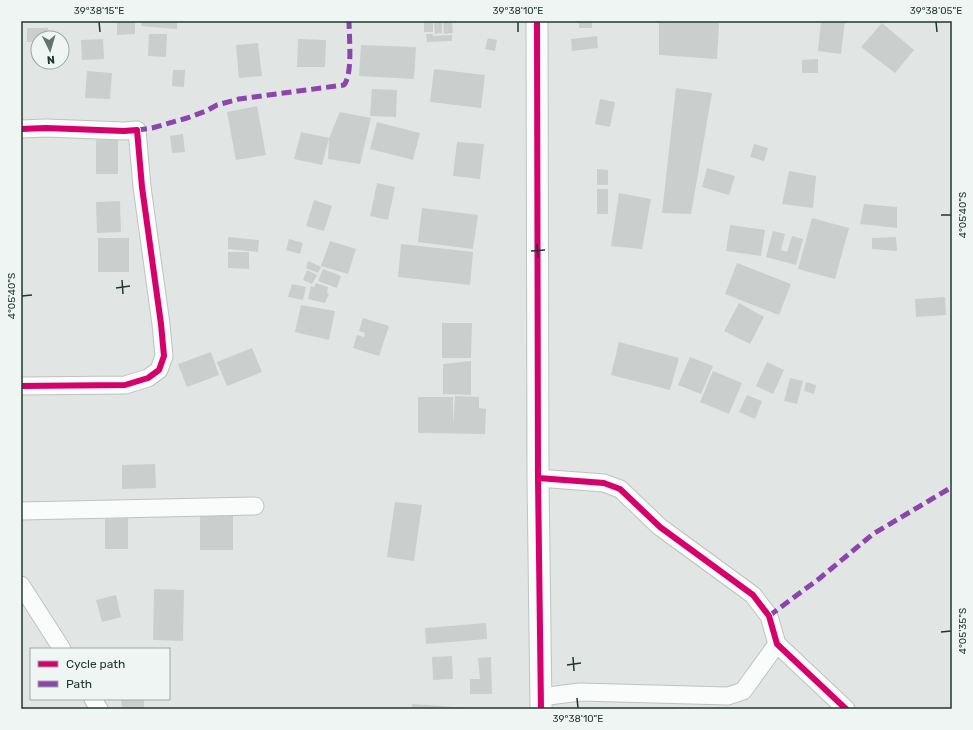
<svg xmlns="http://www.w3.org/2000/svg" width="973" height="730" viewBox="0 0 973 730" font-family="Rubik,sans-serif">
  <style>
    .building { fill: #cacfcd }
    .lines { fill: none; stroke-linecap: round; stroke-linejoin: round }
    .minor-casing { stroke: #bec3c1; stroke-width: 19 }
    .tertiary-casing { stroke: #bec3c1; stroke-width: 23 }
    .minor { stroke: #fafbfb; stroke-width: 17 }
    .tertiary { stroke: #fafbfb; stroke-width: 21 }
    .quiet { stroke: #8e44ad; stroke-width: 5; stroke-dasharray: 10 5; stroke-linecap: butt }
    .cycleway-casing { stroke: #eff5f2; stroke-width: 8 }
    .cycleway { stroke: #d6006c; stroke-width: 6 }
    .ticks { fill: none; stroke: #223631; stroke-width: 1.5 }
    .neatline { fill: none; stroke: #223631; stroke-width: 1.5 }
    .ticks-label { font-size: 10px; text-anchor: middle; fill: #223631 }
  </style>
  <rect width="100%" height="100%" fill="#e1e6e4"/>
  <path class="building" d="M117 21H135V34L117 35Z
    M142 21H177V29L141 26Z
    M424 21H433V32H424Z
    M434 21H442V33L435 34Z
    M443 21H452L453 33 444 34Z
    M579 21H592V28H579Z
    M821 21H845L841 54 818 51Z
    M659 22 719 23 717 59 659 55Z
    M882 23 914 50 895 73 861 47Z
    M27 28H48V38H38V42H27Z
    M149 34H167L166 57 148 56Z
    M426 34H433L432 36 452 35V41L427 42Z
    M597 36 598 48 572 51 571 39Z
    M488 38 497 40 495 51 485 49Z
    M103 39 104 59 82 60 81 40Z
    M298 39 326 40 325 67H297Z
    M258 43 262 76 239 78 236 45Z
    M361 45 416 47 414 79 359 76Z
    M818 59V73H802V60Z
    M434 69 485 75 481 108 430 102Z
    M173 70H185L184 87 172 86Z
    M87 71 112 73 110 99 85 98Z
    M676 88 712 93 691 214 662 213Z
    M372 89 397 90 396 117 370 116Z
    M600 99 615 102 610 127 595 124Z
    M257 106 266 155 236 160 227 112Z
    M340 112 371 118 360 164 328 159 329 138 322 165 294 159 301 132 329 138Z
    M377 122 420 133 413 160 370 149Z
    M183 134 185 152 172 153 170 136Z
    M96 140H118V174H96Z
    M457 142 484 144 480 179 453 176Z
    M754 144 768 148 764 161 750 157Z
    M707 168 735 176 729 195 702 187Z
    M597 169 608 170V185H597Z
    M789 171 816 176 813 208 782 204Z
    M377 183 395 187 388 220 370 216Z
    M597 189H608V214H597Z
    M619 193 651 199 642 249 611 246Z
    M314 200 332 206 324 231 306 226Z
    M120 201 121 232 97 233 96 202Z
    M864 204 897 207V228L860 224Z
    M422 208 478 215 473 249 418 242Z
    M812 218 849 228 835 279 798 269Z
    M730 225 765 230 761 256 726 251Z
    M773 231 785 234 781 250 787 252 792 236 803 239 796 265 766 257Z
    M228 237 259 240 258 252 228 249Z
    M896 237 897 251 872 249V238Z
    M98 238H129V272H98Z
    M289 239 303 243 300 254 286 250Z
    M330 241 356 249 348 274 321 266Z
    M401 244 473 252 470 285 398 277Z
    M228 252H249V269L228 268Z
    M308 261 321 267 318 273 306 268Z
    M737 263 791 284 779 315 725 294Z
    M323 269 341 276 337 288 318 281Z
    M307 270 317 275 312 284 303 280Z
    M316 283 328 287 327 293 329 294 325 303 308 299 311 286 314 287Z
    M292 284 306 287 303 300 288 297Z
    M945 297 946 315 916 317 915 299Z
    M739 303 764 317 750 344 724 331Z
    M301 305 335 311 329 340 295 332Z
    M363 318 389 326 379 356 353 348 357 335 364 337 365 333 359 331Z
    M442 323H472L471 358H442Z
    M619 342 679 358 670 390 611 375Z
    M252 348 262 372 227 386 217 362Z
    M211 352 219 375 187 387 178 364Z
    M690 357 713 366 701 394 678 385Z
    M471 361V395L443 394V364Z
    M767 362 784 370 773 394 756 386Z
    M713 371 742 383 729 414 700 402Z
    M790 378 803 381 797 404 784 401Z
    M806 382 816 385 814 394 804 391Z
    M747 395 762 401 755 419 739 412Z
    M455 396 479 397V408L486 409 485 434 418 433V397H453V427Z
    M155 464 156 488 122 489V465Z
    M395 502 422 505 414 561 387 557Z
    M200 514H233V550H200Z
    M128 518V549H105V519Z
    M154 589 184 590 183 641 153 640Z
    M116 595 121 617 102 622 96 600Z
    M486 623 487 639 426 644 425 628Z
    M452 656 453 679 433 680 432 657Z
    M491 657 492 694H470V679H480L478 658Z
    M121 699H144V709H122Z
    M412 704 469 708V709H412Z"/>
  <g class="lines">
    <g class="minor-casing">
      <path id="minor" d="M21 129 46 128 124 131 137 130 142 187 161 324 164 356 159 370 148 378 125 385 21 386
        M538 478 604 483 620 489 660 527 753 595 769 616 777 644 846 709
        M21 511 255 506
        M21 585 62 649
        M541 697 580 692 728 696 743 691 777 644
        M93 699 99 709"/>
    </g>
    <g class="tertiary-casing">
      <path id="tertiary" d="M537 21 538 478 541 709"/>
    </g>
    <use href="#minor" class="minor"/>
    <use href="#tertiary" class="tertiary"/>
    <path class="quiet" d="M137 130 152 128 187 118 206 111 217 105 239 99 344 85C353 74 349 36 349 21
      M769 616 820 578 873 534 952 487"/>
    <g class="cycleway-casing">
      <path id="cycleway" d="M537 21 538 478 541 709
        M21 129 46 128 124 131 137 130 142 187 161 324 164 356 159 370 148 378 125 385 21 386
        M538 478 604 483 620 489 660 527 753 595 769 616 777 644 846 709"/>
    </g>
    <use href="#cycleway" class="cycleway"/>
  </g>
  <path class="ticks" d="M99 22 100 32M518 22V32M936 22 937 32M941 215H951M537 244 538 258M531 251 545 250M122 280 123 294M116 288 130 286M22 296 32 295M941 632 951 631M573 657 574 671M567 665 581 663M577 698 578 708"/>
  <rect width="973" height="730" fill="none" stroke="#eff5f2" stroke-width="44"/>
  <rect x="30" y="648" width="140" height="52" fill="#eff5f2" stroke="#9da9a5"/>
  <rect x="38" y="661" width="20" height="6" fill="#d6006c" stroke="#9da9a5"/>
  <text x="66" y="668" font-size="12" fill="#223631">Cycle path</text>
  <rect x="38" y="681" width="20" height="6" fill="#8e44ad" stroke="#9da9a5"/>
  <text x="66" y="688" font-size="12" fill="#223631">Path</text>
  <g transform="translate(50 50) rotate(175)"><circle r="19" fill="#eff5f2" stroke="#9da9a5"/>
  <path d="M0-3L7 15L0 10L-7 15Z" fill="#657470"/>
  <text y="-6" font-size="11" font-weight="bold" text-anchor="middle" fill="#223631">N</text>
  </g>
  <rect x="22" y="22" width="929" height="686" class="neatline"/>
  <g class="ticks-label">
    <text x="99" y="14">39°38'15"E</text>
    <text x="518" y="14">39°38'10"E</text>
    <text x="936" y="14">39°38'05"E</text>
    <text transform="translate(962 215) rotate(-90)" y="4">4°05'40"S</text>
    <text transform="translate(11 296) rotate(-90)" y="4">4°05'40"S</text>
    <text transform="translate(962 631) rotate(-90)" y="4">4°05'35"S</text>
    <text x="578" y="722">39°38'10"E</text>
  </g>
</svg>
